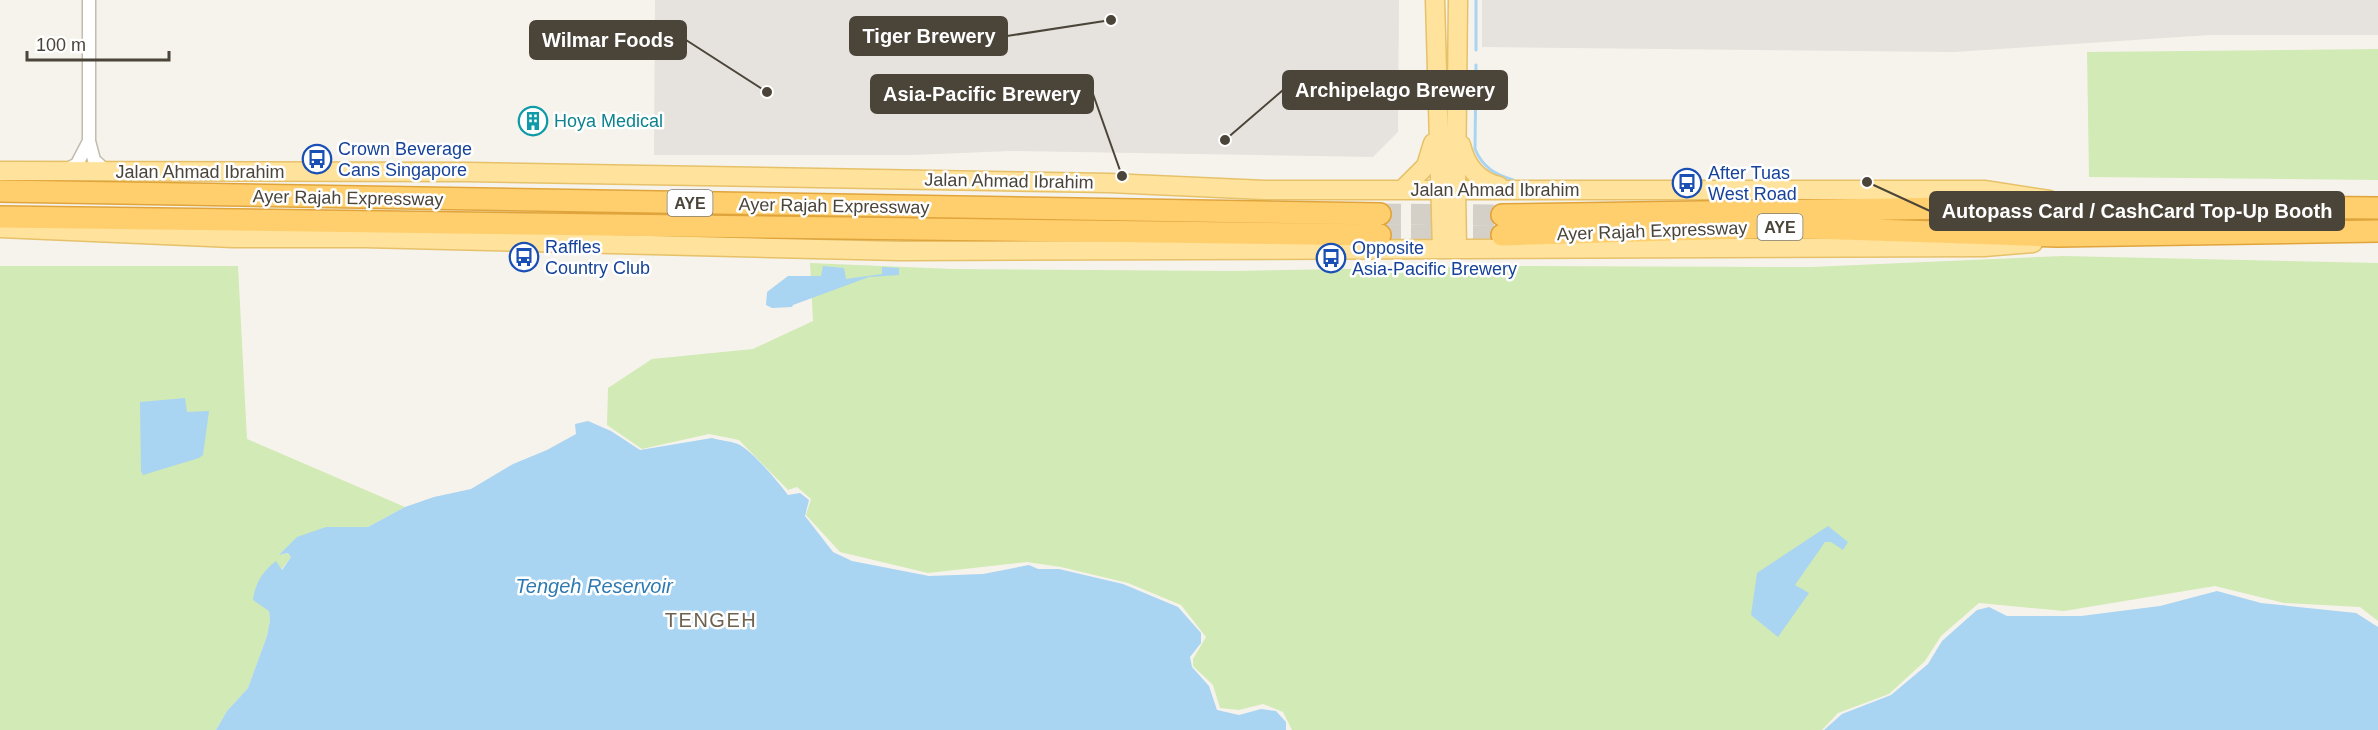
<svg xmlns="http://www.w3.org/2000/svg" width="2378" height="730" viewBox="0 0 2378 730" font-family="Helvetica,sans-serif">
  <style>
    .industrial { fill: #e6e2dd }
    .green { fill: #d2eab5 }
    .water { fill: #a9d4f2 }
    .lines { fill: none; stroke-linecap: round; stroke-linejoin: round }
    .stream { stroke: #a9d4f2; stroke-width: 3 }
    .motorway-tunnel { stroke: #d4d0c8; stroke-width: 21; stroke-dasharray: 21 10; stroke-linecap: butt }
    .minor-casing { stroke: #c2bbae; stroke-width: 15 }
    .primary-casing { stroke: #e6c16a; stroke-width: 21 }
    .motorway-casing { stroke: #e0a43c; stroke-width: 24 }
    .minor { stroke: #fff; stroke-width: 12 }
    .primary { stroke: #ffe39c; stroke-width: 18 }
    .motorway { stroke: #ffcf6e; stroke-width: 21 }
    .labels { text-anchor: middle; dominant-baseline: central; stroke-width: 5; stroke-linejoin: round; paint-order: stroke }
    .shield { fill: #fff; stroke: #817c74; stroke-width: 1.5 }
    .shield-label { font-size: 16px; font-weight: bold; fill: #4b4439 }
    .culture-label { font-size: 18px; fill: #0d838f; stroke: #fff; text-anchor: start }
    .transit-label { font-size: 18px; fill: #164399; stroke: #fff; text-anchor: start }
    .street-label { font-size: 18px; fill: #4b4439; stroke: #fff }
    .water-label { font-size: 20px; font-style: italic; fill: #2e7ab2; stroke: #fff }
    .neighbourhood-label { font-size: 20px; letter-spacing: 1.5px; fill: #6e6250; stroke: #fff }
    .leader { fill: none; stroke: #4b4439; stroke-width: 2 }
    .callout-dot { fill: #4b4439; stroke: #fff; stroke-width: 2 }
    .callout { fill: #4b4439; stroke: #4b4439; stroke-width: 2 }
    .callout-label { font-size: 20px; text-anchor: middle; font-weight: bold; fill: #fff }
  </style>
  <rect width="100%" height="100%" fill="#f6f3ec"/>
  <path class="industrial" d="M655 0H1399L1398 132 1373 157 1010 151 912 155H654Z
    M1482 0H2378V35H2210L1954 52 1482 47Z"/>
  <path class="green" d="M2378 49V180L2089 177 2087 52Z
    M2063 256 2378 263V621L2360 607 2284 603 2215 586 2064 611 1979 603 1941 636 1925 661 1889 694 1838 713 1822 730H1292L1283 712 1263 704 1239 710 1220 708 1213 685 1193 666V659L1206 637 1181 605 1128 583 1061 567 1027 562 928 573 840 552 806 515 811 499 797 487 788 490 739 440 709 434 642 449 607 425 608 388 652 359 753 349 813 321 810 263 952 269 1233 271 1520 266 1811 267Z
    M0 266H238L247 439 405 507 368 527H326L280 555 288 553 291 557 281 570 269 610 270 620 267 636 248 688 227 711 216 730H0Z"/>
  <path class="water" d="M823 266 844 268 846 279 882 274V267L899 268V275L869 277 793 305 792 307 772 308 766 305 767 292 788 276H821Z
    M185 398 187 412 209 411 203 455 199 458 143 475 141 471 140 402Z
    M588 421 611 431 640 450 712 438C721 441 733 441 740 445 754 453 778 482 788 495L800 493 809 500 805 516 833 552 852 561 929 576 983 574 1029 565 1038 569H1059L1123 584 1178 607 1201 633V643L1190 657 1192 667 1209 686 1217 710 1239 715 1261 709 1276 711 1286 722V730H216L227 711 248 688 267 636 270 620 269 611 253 600C255 583 263 571 276 561L282 570 291 557 288 553 279 555 297 537 326 527H368L405 507 434 497 471 489 513 464 547 450 576 434 575 424Z
    M1828 526 1848 542 1843 550 1831 542H1825L1795 585 1809 593 1778 637 1751 615 1757 573Z
    M2217 591 2261 603 2356 613 2378 627V730H1824L1842 714 1891 695 1928 664 1942 641 1977 610 1989 607 2007 616H2081L2160 606Z"/>
  <g class="lines">
    <path class="stream" d="M1476 50V0
      M1476 65 1475 149C1483 168 1495 174 1513 180"/>
    <path class="motorway-tunnel" d="M1380 214 1502 215
      M1380 235H1502"/>
    <g class="minor-casing">
      <path id="minor" d="M89 0V141L94 160 107 172
        M65 171 77 164 89 141"/>
    </g>
    <g class="primary-casing">
      <path id="primary" d="M1435 0 1442 249
        M1461 145C1466 166 1478 181 1499 186
        M0 171 467 172 1109 183 1265 190H1984L2049 200
        M1402 190 1426 166 1433 143
        M0 228 233 238H365L900 251 1984 247 2033 243
        M1457 249 1456 189 1458 0"/>
    </g>
    <g class="motorway-casing">
      <path id="motorway" d="M0 191 1380 214
        M1502 215 2090 206 2378 208
        M0 217 1380 235
        M1502 235 1780 227 2057 236 2378 231"/>
    </g>
    <use href="#minor" class="minor"/>
    <use href="#primary" class="primary"/>
    <use href="#motorway" class="motorway"/>
  </g>
  <defs>
    <g id="building-ring" transform="scale(1.5)"><circle r="9.5" fill="#fff" stroke="#0f9aa8" stroke-width="1.5"/><path d="M-4-6H4V6H1V3H-1V6H-4ZM-2.5-4.3h1.7v1.8h-1.7ZM.8-4.3h1.7v1.8H.8ZM-2.5-1h1.7V.8h-1.7ZM.8-1h1.7V.8H.8Z" fill="#0f9aa8"/></g>
    <g id="bus-ring" transform="scale(1.5)"><circle r="9.5" fill="#fff" stroke="#1a4fb4" stroke-width="1.5"/><path d="M-5-6H5V4H4V6H2V4H-2V6H-4V4H-5ZM-3.5-4V0h7V-4ZM-3.5 1.2v1.5H-2V1.2ZM2 1.2v1.5H3.5V1.2Z" fill="#1a4fb4"/></g>
  </defs>
  <g fill-rule="evenodd">
    <use href="#building-ring" x="533" y="121"/>
    <use href="#bus-ring" x="317" y="159"/>
    <use href="#bus-ring" x="1687" y="183"/>
    <use href="#bus-ring" x="524" y="257"/>
    <use href="#bus-ring" x="1331" y="258"/>
  </g>
  <g class="labels">
    <g class="shield">
      <rect x="667.5" y="190" width="45" height="26" rx="4.5"/>
      <rect x="1757.5" y="214" width="45" height="26" rx="4.5"/>
    </g>
    <g class="shield-label">
      <text x="690" y="203">AYE</text>
      <text x="1780" y="227">AYE</text>
    </g>
    <g class="culture-label">
      <text x="554" y="121">Hoya Medical</text>
    </g>
    <g class="transit-label">
      <text x="338" y="149">Crown Beverage<tspan x="338" dy="21">Cans Singapore</tspan></text>
      <text x="1708" y="173">After Tuas<tspan x="1708" dy="21">West Road</tspan></text>
      <text x="545" y="247">Raffles<tspan x="545" dy="21">Country Club</tspan></text>
      <text x="1352" y="248">Opposite<tspan x="1352" dy="21">Asia-Pacific Brewery</tspan></text>
    </g>
    <g class="street-label">
      <text x="200" y="172">Jalan Ahmad Ibrahim</text>
      <text transform="translate(1009 181) rotate(1)">Jalan Ahmad Ibrahim</text>
      <text x="1495" y="190">Jalan Ahmad Ibrahim</text>
      <text transform="translate(348 198) rotate(1)">Ayer Rajah Expressway</text>
      <text transform="translate(834 206) rotate(1)">Ayer Rajah Expressway</text>
      <text transform="translate(1652 231) rotate(-2)">Ayer Rajah Expressway</text>
    </g>
    <g class="water-label">
      <text x="594" y="586">Tengeh Reservoir</text>
    </g>
    <g class="neighbourhood-label">
      <text x="711" y="620">TENGEH</text>
    </g>
  </g>
  <path class="leader" d="M1111 20L1007 36M767 92L686 40M1225 140L1283 90M1122 176L1093 94M1867 182L1930 211"/>
  <g class="callout-dot">
    <circle cx="1111" cy="20" r="6"/>
    <circle cx="767" cy="92" r="6"/>
    <circle cx="1225" cy="140" r="6"/>
    <circle cx="1122" cy="176" r="6"/>
    <circle cx="1867" cy="182" r="6"/>
  </g>
  <g class="callout">
    <rect x="850" y="17" width="157" height="38" rx="6"/>
    <rect x="530" y="21" width="156" height="38" rx="6"/>
    <rect x="1283" y="71" width="224" height="38" rx="6"/>
    <rect x="871" y="75" width="222" height="38" rx="6"/>
    <rect x="1930" y="192" width="414" height="38" rx="6"/>
  </g>
  <g class="callout-label">
    <text x="929" y="43">Tiger Brewery</text>
    <text x="608" y="47">Wilmar Foods</text>
    <text x="1395" y="97">Archipelago Brewery</text>
    <text x="982" y="101">Asia-Pacific Brewery</text>
    <text x="2137" y="218">Autopass Card / CashCard Top-Up Booth</text>
  </g>
  <path d="M27 51v9h142v-9" fill="none" stroke="#4b4439" stroke-width="3"/>
  <text x="36" y="51" font-size="18" fill="#4b4439" stroke="#ffffff" stroke-width="4.5" paint-order="stroke">100 m</text>
</svg>
